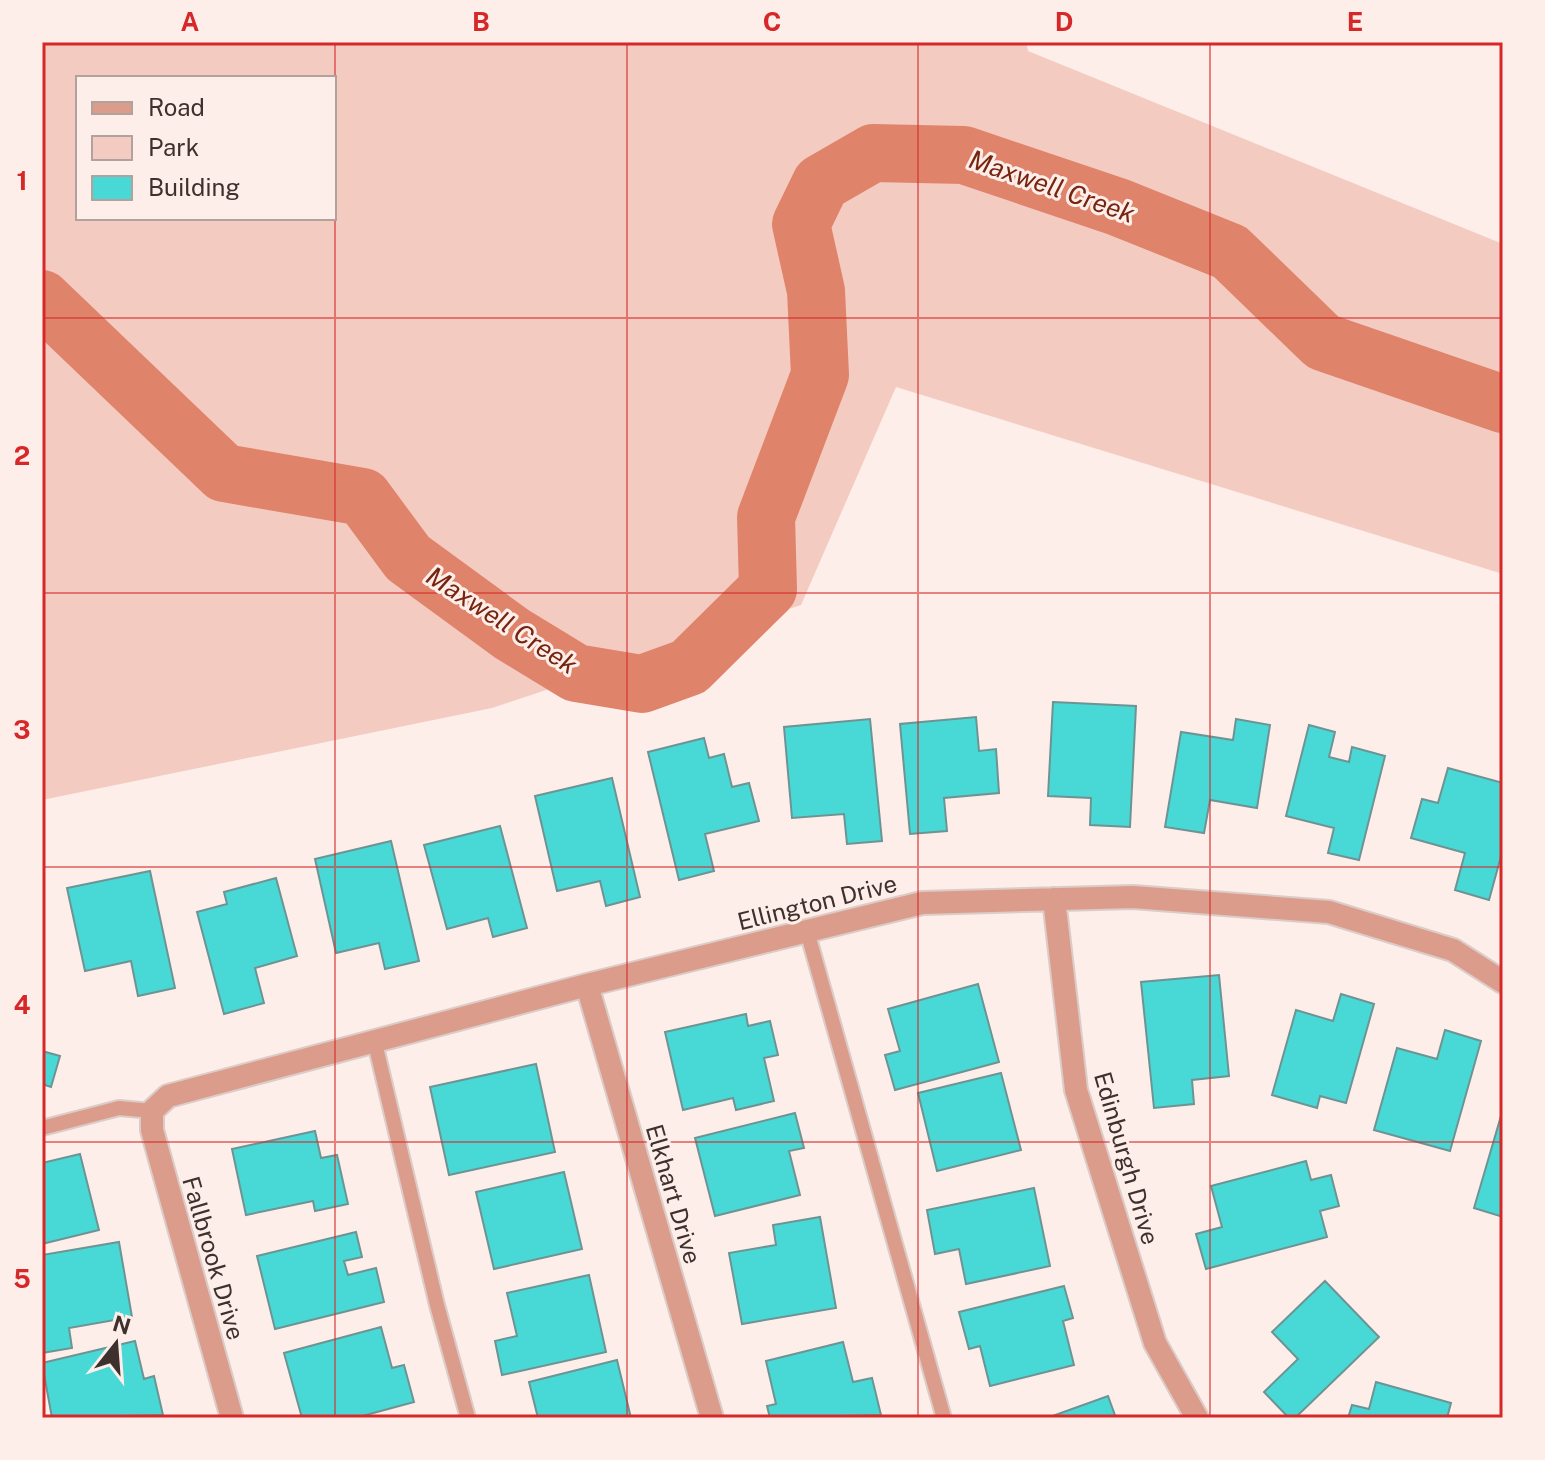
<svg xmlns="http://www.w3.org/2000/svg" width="1545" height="1460" viewBox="0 0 1545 1460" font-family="'Public Sans',sans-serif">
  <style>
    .green { fill: #f4cbc1; fill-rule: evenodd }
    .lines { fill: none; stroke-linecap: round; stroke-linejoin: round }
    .river { stroke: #e0836b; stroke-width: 58 }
    .building { fill: #48d9d7; stroke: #6d9493; stroke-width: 2 }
    .service-casing { stroke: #dbccc8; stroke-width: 18 }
    .minor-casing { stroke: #dbccc8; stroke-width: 26 }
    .service { stroke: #dc9c8b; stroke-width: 14 }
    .minor { stroke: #dc9c8b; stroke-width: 22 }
    .grid { fill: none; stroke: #d62828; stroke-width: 2; stroke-opacity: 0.55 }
    .labels { text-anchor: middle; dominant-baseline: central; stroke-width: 6; stroke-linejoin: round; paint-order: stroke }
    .street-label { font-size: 24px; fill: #3e312d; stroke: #fdeeea }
    .water-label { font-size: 26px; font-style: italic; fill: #78250f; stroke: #fdeeea }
    .neatline { fill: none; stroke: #d62828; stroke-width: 3 }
    .grid-label { font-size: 26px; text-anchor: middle; font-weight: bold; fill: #d62828 }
  </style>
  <rect width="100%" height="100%" fill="#fdeeea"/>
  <path class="green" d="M42 42H1026L1028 51 1503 244V574L896 387 801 605 492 708 42 800ZM78 78H334V218H78Z"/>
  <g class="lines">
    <path class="river" d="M42 299 224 473 363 497 408 558 512 634 576 673 642 684 689 667 768 589 766 517 820 375 816 291 801 224 821 183 873 153 964 155 1118 207 1230 252 1323 342 1503 404"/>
  </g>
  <path class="building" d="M1053 702 1136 706 1130 827 1090 825 1091 798 1048 796Z
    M976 717 979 751 996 749 999 793 944 798 947 831 910 834 900 724Z
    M870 719 882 841 847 844 844 814 792 818 784 727Z
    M1236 719 1270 725 1257 808 1210 800 1204 833 1165 827 1181 732 1233 740Z
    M1309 725 1335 732 1329 757 1349 762 1352 747 1385 756 1359 860 1328 853 1334 828 1286 816Z
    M704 738 709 758 724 754 732 787 749 783 759 821 705 834 714 871 679 880 648 752Z
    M1448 768 1503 783V849L1489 900 1455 890 1465 853 1411 838 1422 799 1438 803Z
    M612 778 640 897 606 906 600 881 557 891 535 796Z
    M500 826 527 928 493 937 488 918 447 929 424 845Z
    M391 841 419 961 385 969 379 943 336 953 315 859Z
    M150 871 175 988 138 996 131 961 85 971 67 888Z
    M276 878 297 956 255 968 264 1003 224 1014 197 912 227 904 224 892Z
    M1219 975 1229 1076 1192 1080 1194 1104 1154 1108 1141 982Z
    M978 984 999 1062 895 1090 885 1055 900 1051 888 1009Z
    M1341 994 1374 1004 1346 1103 1320 1096 1317 1108 1272 1095 1296 1010 1333 1021Z
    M746 1014 748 1026 770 1021 778 1055 764 1058 774 1101 736 1110 733 1098 683 1110 665 1032Z
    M1445 1030 1481 1041 1450 1151 1374 1130 1397 1048 1437 1059Z
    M42 1051 60 1056 51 1087 42 1084Z
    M536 1064 555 1152 449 1175 430 1087Z
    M1001 1073 1021 1150 937 1171 918 1093Z
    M1503 1109V1217L1474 1208Z
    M795 1113 804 1148 789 1151 800 1195 715 1216 695 1138Z
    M315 1131 321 1158 337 1155 348 1204 315 1211 313 1201 246 1215 232 1149Z
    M80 1154 99 1230 42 1244V1163Z
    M1306 1161 1311 1180 1331 1175 1339 1206 1320 1211 1327 1237 1206 1269 1196 1234 1222 1227 1211 1186Z
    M564 1172 582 1249 494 1269 476 1192Z
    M1034 1188 1050 1266 966 1284 959 1249 935 1254 927 1210Z
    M820 1217 836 1308 742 1324 729 1253 776 1245 773 1225Z
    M356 1232 362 1257 344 1261 348 1275 376 1268 384 1302 275 1329 257 1256Z
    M119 1242 132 1317 69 1328 72 1348 42 1353V1255Z
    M589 1275 606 1352 502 1375 495 1341 517 1336 507 1293Z
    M1325 1281 1379 1337 1295 1418H1289L1264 1392 1298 1359 1272 1332Z
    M1064 1286 1073 1318 1063 1321 1074 1365 990 1386 980 1346 969 1349 959 1312Z
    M381 1327 392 1368 404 1365 414 1402 355 1418H302L284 1353Z
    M135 1341 144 1379 154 1376 163 1415 52 1418 42 1363Z
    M843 1342 853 1382 872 1378 881 1415 770 1418 767 1406 776 1404 766 1361Z
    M617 1360 631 1418H538L529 1382Z
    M1376 1382 1451 1403 1447 1418H1348L1352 1405 1369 1409Z
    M1108 1396 1116 1418H1047Z"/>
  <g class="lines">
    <g class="service-casing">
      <path id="service" d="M807 931 944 1418
        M375 1043 437 1305 468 1418
        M42 1128 119 1108 152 1111"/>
    </g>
    <g class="minor-casing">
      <path id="minor" d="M1054 899 1076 1090 1155 1343 1197 1418
        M587 985 712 1418
        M232 1418 152 1130V1111L168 1096 587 985 922 903 1133 897 1329 912 1453 950 1503 982"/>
    </g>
    <use href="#service" class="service"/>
    <use href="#minor" class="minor"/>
  </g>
  <path class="grid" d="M335 42V1418M627 42V1418M918 42V1418M1210 42V1418M42 318H1503M42 593H1503M42 867H1503M42 1142H1503"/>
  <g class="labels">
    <g class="street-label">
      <text transform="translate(817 902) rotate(-14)">Ellington Drive</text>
      <text transform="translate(1127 1158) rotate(74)">Edinburgh Drive</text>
      <text transform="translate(674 1194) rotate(74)">Elkhart Drive</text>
      <text transform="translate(214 1258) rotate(74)">Fallbrook Drive</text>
    </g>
    <g class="water-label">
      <text transform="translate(1052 186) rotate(19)">Maxwell Creek</text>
      <text transform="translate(502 620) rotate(33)">Maxwell Creek</text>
    </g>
  </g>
  <rect width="1545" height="1460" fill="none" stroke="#fdeeea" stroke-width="88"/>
  <rect x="76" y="76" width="260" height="144" fill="#fdeeea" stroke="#b1a29e" stroke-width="2"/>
  <rect x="92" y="102" width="40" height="12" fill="#dc9c8b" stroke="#b1a29e" stroke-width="2"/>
  <text x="148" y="116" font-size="24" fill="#3e312d">Road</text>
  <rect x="92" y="136" width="40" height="24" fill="#f4cbc1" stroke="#b1a29e" stroke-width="2"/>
  <text x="148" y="156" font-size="24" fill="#3e312d">Park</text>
  <rect x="92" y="176" width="40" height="24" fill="#48d9d7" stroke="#b1a29e" stroke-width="2"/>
  <text x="148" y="196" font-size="24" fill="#3e312d">Building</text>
  <g transform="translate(116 1344) rotate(17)" stroke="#fdeeea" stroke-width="6" paint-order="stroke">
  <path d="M0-6L14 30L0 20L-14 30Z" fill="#3e312d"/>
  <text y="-12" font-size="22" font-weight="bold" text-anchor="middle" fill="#3e312d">N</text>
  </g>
  <rect x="44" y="44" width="1457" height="1372" class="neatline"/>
  <g class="grid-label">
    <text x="190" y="31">A</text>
    <text x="481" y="31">B</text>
    <text x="772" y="31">C</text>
    <text x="1064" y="31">D</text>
    <text x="1355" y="31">E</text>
    <text x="22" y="190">1</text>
    <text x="22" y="465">2</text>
    <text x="22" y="739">3</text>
    <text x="22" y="1014">4</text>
    <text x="22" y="1288">5</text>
  </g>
</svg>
